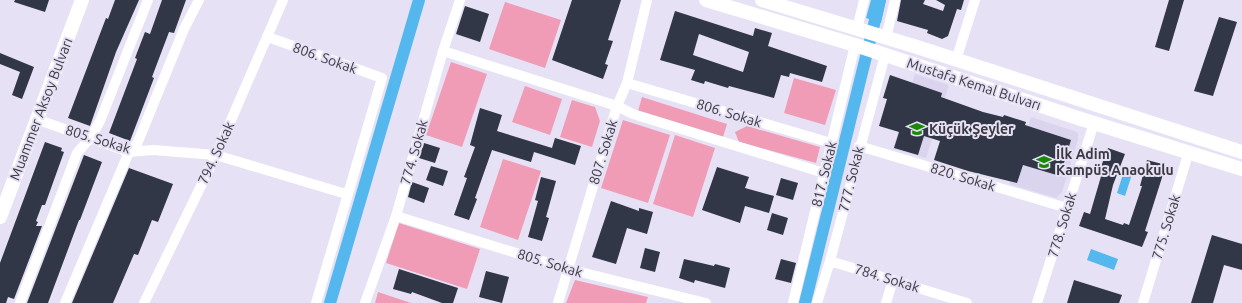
<svg xmlns="http://www.w3.org/2000/svg" width="1242" height="303" viewBox="0 0 1242 303" font-family="Ubuntu,sans-serif">
  <style>
    .built { fill: #dbd4ef }
    .green { fill: #f19cb6 }
    .water { fill: #54b7ed }
    .lines { fill: none; stroke-linecap: round; stroke-linejoin: round }
    .canal { stroke: #54b7ed; stroke-width: 12 }
    .building { fill: #313746; fill-rule: evenodd }
    .street { stroke: #fff; stroke-width: 10 }
    .secondary { stroke: #fff; stroke-width: 14 }
    .labels { text-anchor: middle; dominant-baseline: central; stroke-width: 4; stroke-linejoin: round; paint-order: stroke }
    .street-label { font-size: 14px; fill: #3b3941; stroke: #e6e1f5 }
    .poi-label { font-size: 14px; font-weight: bold; fill: #3b3941; stroke: #e6e1f5; text-anchor: start }
  </style>
  <rect width="100%" height="100%" fill="#e6e1f5"/>
  <path class="built" d="M915 74 949 85 926 158 893 149Z
    M1031 117 1077 132 1078 134V140L1062 192 1056 198 1009 184Z"/>
  <path class="green" d="M505 2 561 20 545 68 489 49Z
    M451 62 487 74 462 147 426 135Z
    M794 78 836 90 825 125 784 113Z
    M525 86 562 99 550 135 512 122Z
    M642 97 727 124 723 137 638 111Z
    M572 100 595 107 600 121 592 147 560 137Z
    M623 120 670 135 648 203 601 188Z
    M747 126 820 147 816 163 739 142 735 132Z
    M675 135 715 148 693 217 653 204Z
    M503 159 541 171 518 240 480 227Z
    M399 223 480 249 467 289 386 263Z
    M575 280 648 297 646 303H566Z
    M378 292 411 303H375Z"/>
  <path class="water" d="M871 0H886L881 23 866 18Z
    M1124 171 1132 174 1125 196 1117 193Z
    M1091 249 1118 259 1114 270 1087 260Z"/>
  <g class="lines">
    <path class="canal" d="M330 303 419 0
      M805 303 880 0"/>
  </g>
  <path class="building" d="M15 0H49L45 12 14 2Z
    M115 0H139L116 52 90 126 68 118 106 18 108 19Z
    M162 0H186L174 33 169 32 152 77 154 78 130 141 109 133 137 59 135 58 145 32 150 34Z
    M572 0H621L608 40 613 41 605 64 608 65 603 79 552 60Z
    M901 0H925L923 4 943 11 945 5 936 0H964L961 10 957 9 948 36 942 39 927 33 928 30 897 21Z
    M1169 0H1184L1169 51 1155 47Z
    M465 6 489 14 480 42 456 34Z
    M675 11 753 36 755 28 772 33 768 46 827 66 822 82 790 73 789 77 781 75 774 98 729 86 728 88 705 81 704 84 691 80 695 70 660 60ZM699 34 749 52 743 72 693 55Z
    M1219 17 1237 22 1213 96 1194 91Z
    M0 53 34 67 22 99 12 95 20 72 0 64Z
    M890 75 942 93 941 97 983 112 1003 117 1004 115 1026 122 1025 125 1071 140 1060 176 1023 165 1017 183 968 171 934 160 940 141 924 136 918 155 894 148 899 132 879 126 887 99 883 98Z
    M480 108 502 115 497 131 552 148 555 138 581 146 575 165 534 152 531 162 492 150 475 198 477 199 469 220 454 215 467 178 464 177 475 147 470 145Z
    M45 142 62 148 61 151 64 152 45 205H42L36 221 38 222 36 226H42L14 299 8 297 6 303H0V263Z
    M424 143 440 148 435 163 419 158Z
    M1108 148 1125 154 1113 185 1105 219 1123 225 1124 223 1129 225 1142 186H1140L1147 160 1166 165 1145 231 1148 232 1142 247 1079 226 1084 212 1090 214 1102 173 1099 172Z
    M84 155 102 162 80 220H79L48 303H27Z
    M431 166 448 171 443 186 426 180Z
    M717 167 749 177 745 188 774 196 769 213 745 206 740 223 702 210Z
    M129 168 173 184 158 222 152 220 138 255 134 254 113 303H72Z
    M541 177 556 181 546 217 549 218 542 241 528 237 538 201 535 200Z
    M781 178 798 183 793 200 776 195Z
    M412 182 429 188 424 203 408 197Z
    M611 201 639 211V208L653 212 647 234 627 228 616 264 592 257Z
    M772 213 788 218 783 235 767 230Z
    M1212 235 1242 244V270L1224 265 1213 303H1191Z
    M645 248 660 252 655 272 640 268Z
    M684 259 714 266 715 264 730 268 725 288 695 280 694 283 679 278Z
    M781 259 796 263 791 283 775 279Z
    M399 269 458 288 453 303H442L412 292 411 294 393 289Z
    M486 271 509 277 502 303 479 297Z
    M1074 280 1122 295 1119 303H1067Z"/>
  <g class="lines">
    <path class="street" d="M857 29 864 0
      M268 37 382 78 316 303
      M886 38 895 0
      M443 51 617 106 633 114 824 173
      M956 60 975 0
      M627 83 831 143
      M36 119 129 152 153 150 216 155 346 194
      M859 146 1067 208
      M396 216 568 269 706 303
      M830 261 967 303
      M20 303 77 153 91 137 100 121 148 0
      M65 303 129 152 137 144 184 29 199 0
      M144 303 216 155 283 0
      M365 303 396 216 443 51 460 0
      M558 303 617 106 627 83 647 0
      M793 303 855 45
      M817 303 830 261 885 55
      M886 303 893 280
      M1037 303 1094 123
      M1143 303 1189 151"/>
    <path class="secondary" d="M706 0 855 45 1081 119 1242 169
      M762 0 917 47 1242 152
      M0 217 82 0"/>
  </g>
  <defs>
    <g id="school-bare" transform="scale(1.2)"><path d="M0-5L7-2L0 1L-7-2ZM-4 1L0 2.5L4 1V4Q0 6-4 4Z" fill="#198907" stroke="#e6e1f5" stroke-width="2.5" paint-order="stroke"/></g>
  </defs>
  <g fill-rule="evenodd">
    <use href="#school-bare" x="917" y="129"/>
    <use href="#school-bare" x="1044" y="162"/>
  </g>
  <g class="labels">
    <g class="street-label">
      <text transform="translate(325 58) rotate(20)">806. Sokak</text>
      <text transform="translate(974 84) rotate(18)">Mustafa Kemal Bulvarı</text>
      <text transform="translate(41 109) rotate(-69)">Muammer Aksoy Bulvarı</text>
      <text transform="translate(729 113) rotate(17)">806. Sokak</text>
      <text transform="translate(98 139) rotate(17)">805. Sokak</text>
      <text transform="translate(414 152) rotate(-74)">774. Sokak</text>
      <text transform="translate(603 152) rotate(-73)">807. Sokak</text>
      <text transform="translate(216 153) rotate(-65)">794. Sokak</text>
      <text transform="translate(824 174) rotate(-76)">817. Sokak</text>
      <text transform="translate(963 177) rotate(17)">820. Sokak</text>
      <text transform="translate(851 179) rotate(-76)">777. Sokak</text>
      <text transform="translate(1062 225) rotate(-73)">778. Sokak</text>
      <text transform="translate(1166 227) rotate(-73)">775. Sokak</text>
      <text transform="translate(550 263) rotate(17)">805. Sokak</text>
      <text transform="translate(887 278) rotate(17)">784. Sokak</text>
    </g>
    <g class="poi-label">
      <text x="929" y="129">Küçük Şeyler</text>
      <text x="1056" y="154">İlk Adim<tspan x="1056" dy="16">Kampüs Anaokulu</tspan></text>
    </g>
  </g>
</svg>
